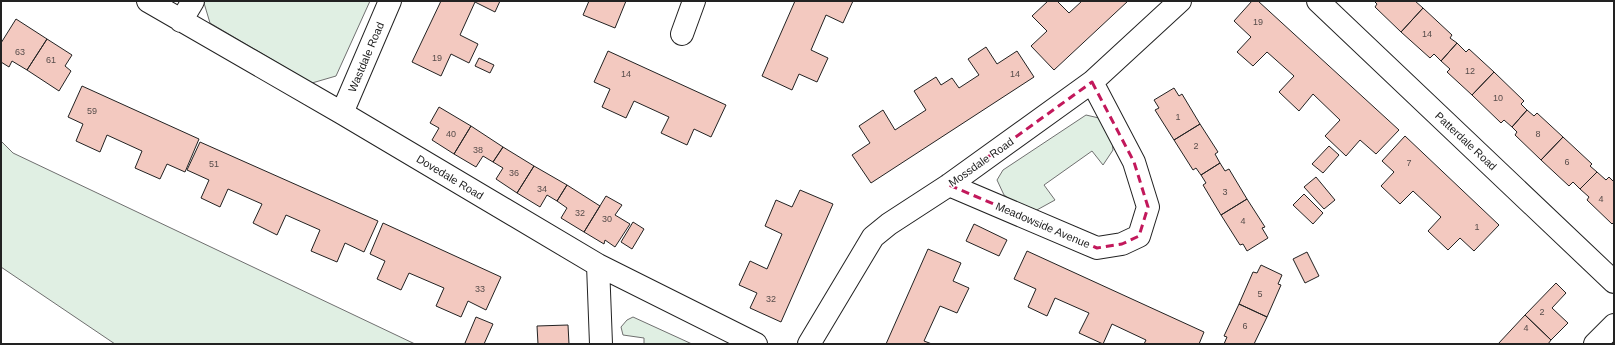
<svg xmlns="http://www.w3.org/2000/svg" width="1615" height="345" viewBox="0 0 1615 345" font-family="Helvetica,sans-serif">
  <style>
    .green { fill: #e0efe3; stroke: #6f6f6f }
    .building { fill: #f3c9c0; stroke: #222 }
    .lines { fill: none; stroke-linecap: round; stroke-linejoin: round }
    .minor-casing { stroke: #222; stroke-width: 24 }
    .minor { stroke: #fff; stroke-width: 22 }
    .marked { fill: none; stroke: #c2185b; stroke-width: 3; stroke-dasharray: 8 5; stroke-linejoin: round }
    .labels { text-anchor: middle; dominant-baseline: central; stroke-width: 3; stroke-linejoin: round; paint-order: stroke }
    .number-label { font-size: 9px; fill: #564c4a }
    .street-label { font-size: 11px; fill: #222; stroke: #fff }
  </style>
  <rect width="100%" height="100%" fill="#fff"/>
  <path class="green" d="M205 1H370L336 76 312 83 210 23 204 3Z
    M1086 115 1099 118 1111 132 1113 150 1103 165 1092 151 1044 185 1055 200 1035 211 1023 208 1004 195 997 180 1003 170Z
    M1 141 13 153 415 344H115L1 267Z
    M633 317 692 344H644V338L623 335 621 327 627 320Z"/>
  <path class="building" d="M441 1H500L495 12 475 2 460 35 478 44 469 63 451 54 441 76 412 62Z
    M589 1H626L615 28 583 15Z
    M795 1H853L843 23 826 15 811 50 828 58 817 82 799 74 792 90 762 76Z
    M1048 1H1057L1069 13 1082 1H1128L1054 70 1031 46 1047 31 1032 16Z
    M1252 1H1258L1399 130 1376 154 1360 140 1346 156 1325 136 1340 120 1313 94 1299 111 1279 92 1294 76 1267 52 1253 66 1237 52 1251 37 1234 21Z
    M1374 1H1415L1423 8 1401 32 1375 7 1377 4Z
    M1423 8 1452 35 1450 38 1457 43 1441 61 1434 54 1430 58 1401 32Z
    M16 19 47 39 27 70 12 61 9 67 1 62V43Z
    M47 39 72 55 65 66 71 71 59 91 27 70Z
    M1457 43 1466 52 1469 49 1494 72 1472 95 1447 72 1450 69 1441 61Z
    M986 47 997 64 1017 51 1034 77 871 183 852 155 870 143 859 126 883 110 895 130 926 110 914 91 936 77 941 85 952 78 959 88 979 75 968 59Z
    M608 51 726 105 711 137 694 129 687 145 661 133 669 117 634 101 626 118 602 107 610 89 594 82Z
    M479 58 494 65 490 73 475 66Z
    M1494 72 1524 101 1521 104 1527 110 1512 127 1504 120 1501 123 1472 95Z
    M82 86 199 139 185 172 167 164 160 179 135 168 142 151 107 135 100 152 76 141 83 124 68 117Z
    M1174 88 1179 96 1182 94 1200 124 1174 140 1155 110 1159 108 1154 100Z
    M439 107 471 126 454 154 432 140 439 128 430 123Z
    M1527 110 1534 116 1537 113 1563 137 1541 160 1515 135 1517 132 1512 127Z
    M1200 124 1218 152 1215 154 1220 163 1201 175 1196 168 1193 170 1174 140Z
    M471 126 503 147 493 162 483 156 476 167 454 154Z
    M1405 136 1499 225 1474 251 1460 238 1448 250 1428 231 1441 217 1413 191 1400 204 1381 186 1394 172 1382 161Z
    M1563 137 1592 164 1590 166 1597 172 1580 189 1573 182 1569 186 1541 160Z
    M200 142 378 221 364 252 345 243 337 262 311 251 320 230 286 215 277 235 253 223 262 204 228 189 220 207 201 198 209 180 187 170Z
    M1329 146 1339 155 1323 173 1312 164Z
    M503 147 534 166 517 193 496 179 503 168 493 162Z
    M1220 163 1225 171 1229 169 1247 199 1221 215 1203 185 1206 183 1201 175Z
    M534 166 567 185 557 201 547 195 540 207 517 193Z
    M1597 172 1606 180 1609 177 1614 182V222L1612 224 1587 200 1589 197 1580 189Z
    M1316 177 1335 200 1324 209 1304 187Z
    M567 185 600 206 584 232 561 218 567 208 557 201Z
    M800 190 833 204 781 322 750 308 757 293 739 285 750 261 767 269 782 234 765 226 776 200 792 207Z
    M1304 194 1323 213 1313 224 1293 205Z
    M606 196 622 205 615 215 630 224 615 247 605 240 604 244 584 232Z
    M1247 199 1265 227 1262 228 1268 238 1247 251 1243 244 1240 245 1221 215Z
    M633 222 644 229 632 249 621 242Z
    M383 223 501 277 486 310 468 301 461 317 436 306 444 288 409 273 401 290 377 279 385 261 370 254Z
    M974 224 1007 240 999 256 966 241Z
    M928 249 961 263 953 281 969 288 957 313 940 306 924 341 932 344H886Z
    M1027 251 1204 332 1199 344H1144L1146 340 1112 324 1103 344 1079 333 1089 313 1055 298 1047 316 1028 307 1036 289 1014 279Z
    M1307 252 1319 276 1305 283 1293 259Z
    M1261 265 1282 275 1278 284 1281 285 1267 317 1239 304 1253 272 1257 273Z
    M1556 283 1566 293 1552 308 1568 323 1551 340 1525 315Z
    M1239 304 1267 317 1254 344H1224L1227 337 1224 336Z
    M1525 315 1551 340 1548 344H1498Z
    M476 317 493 324 484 344H468L465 343Z
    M568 325 569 344H538L537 326Z"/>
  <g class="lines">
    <g class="minor-casing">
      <path id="minor" d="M148 1 342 113 598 265 756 344
        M1318 1 1614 282
        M181 21 193 1
        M682 34 694 1
        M342 113 390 1
        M949 185 1097 248 1122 244 1139 236 1148 207 1134 162 1092 82
        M598 265 601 344
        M809 344 873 237 889 224 949 185 1092 82 1180 1
        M1595 344 1614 325"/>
    </g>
    <use href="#minor" class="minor"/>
  </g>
  <path class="marked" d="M1092 82 1134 162 1148 207 1139 236 1122 244 1097 248 949 185Z"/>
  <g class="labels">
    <g class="number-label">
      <text x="1258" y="22">19</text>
      <text x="1427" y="34">14</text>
      <text x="20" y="52">63</text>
      <text x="437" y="58">19</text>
      <text x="51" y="60">61</text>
      <text x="1470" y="71">12</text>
      <text x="626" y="74">14</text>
      <text x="1015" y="74">14</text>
      <text x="1498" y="98">10</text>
      <text x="92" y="111">59</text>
      <text x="1178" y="117">1</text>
      <text x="451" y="134">40</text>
      <text x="1538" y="134">8</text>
      <text x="1196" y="146">2</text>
      <text x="478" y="150">38</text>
      <text x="1567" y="162">6</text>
      <text x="1409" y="163">7</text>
      <text x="214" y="164">51</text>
      <text x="514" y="173">36</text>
      <text x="542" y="189">34</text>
      <text x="1225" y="192">3</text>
      <text x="1601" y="199">4</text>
      <text x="580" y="213">32</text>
      <text x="607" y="219">30</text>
      <text x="1243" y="221">4</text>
      <text x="1477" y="227">1</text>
      <text x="480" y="289">33</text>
      <text x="1260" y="294">5</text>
      <text x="771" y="299">32</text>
      <text x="1542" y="312">2</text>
      <text x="1245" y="326">6</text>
      <text x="1526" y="328">4</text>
    </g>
    <g class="street-label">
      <text transform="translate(366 57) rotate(-67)">Wastdale Road</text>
      <text transform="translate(1466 141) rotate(43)">Patterdale Road</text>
      <text transform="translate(981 162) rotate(-35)">Mossdale Road</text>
      <text transform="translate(450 177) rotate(31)">Dovedale Road</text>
      <text transform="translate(1043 225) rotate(23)">Meadowside Avenue</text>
    </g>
  </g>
  <rect width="1615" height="345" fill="none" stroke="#222222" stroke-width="4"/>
</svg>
